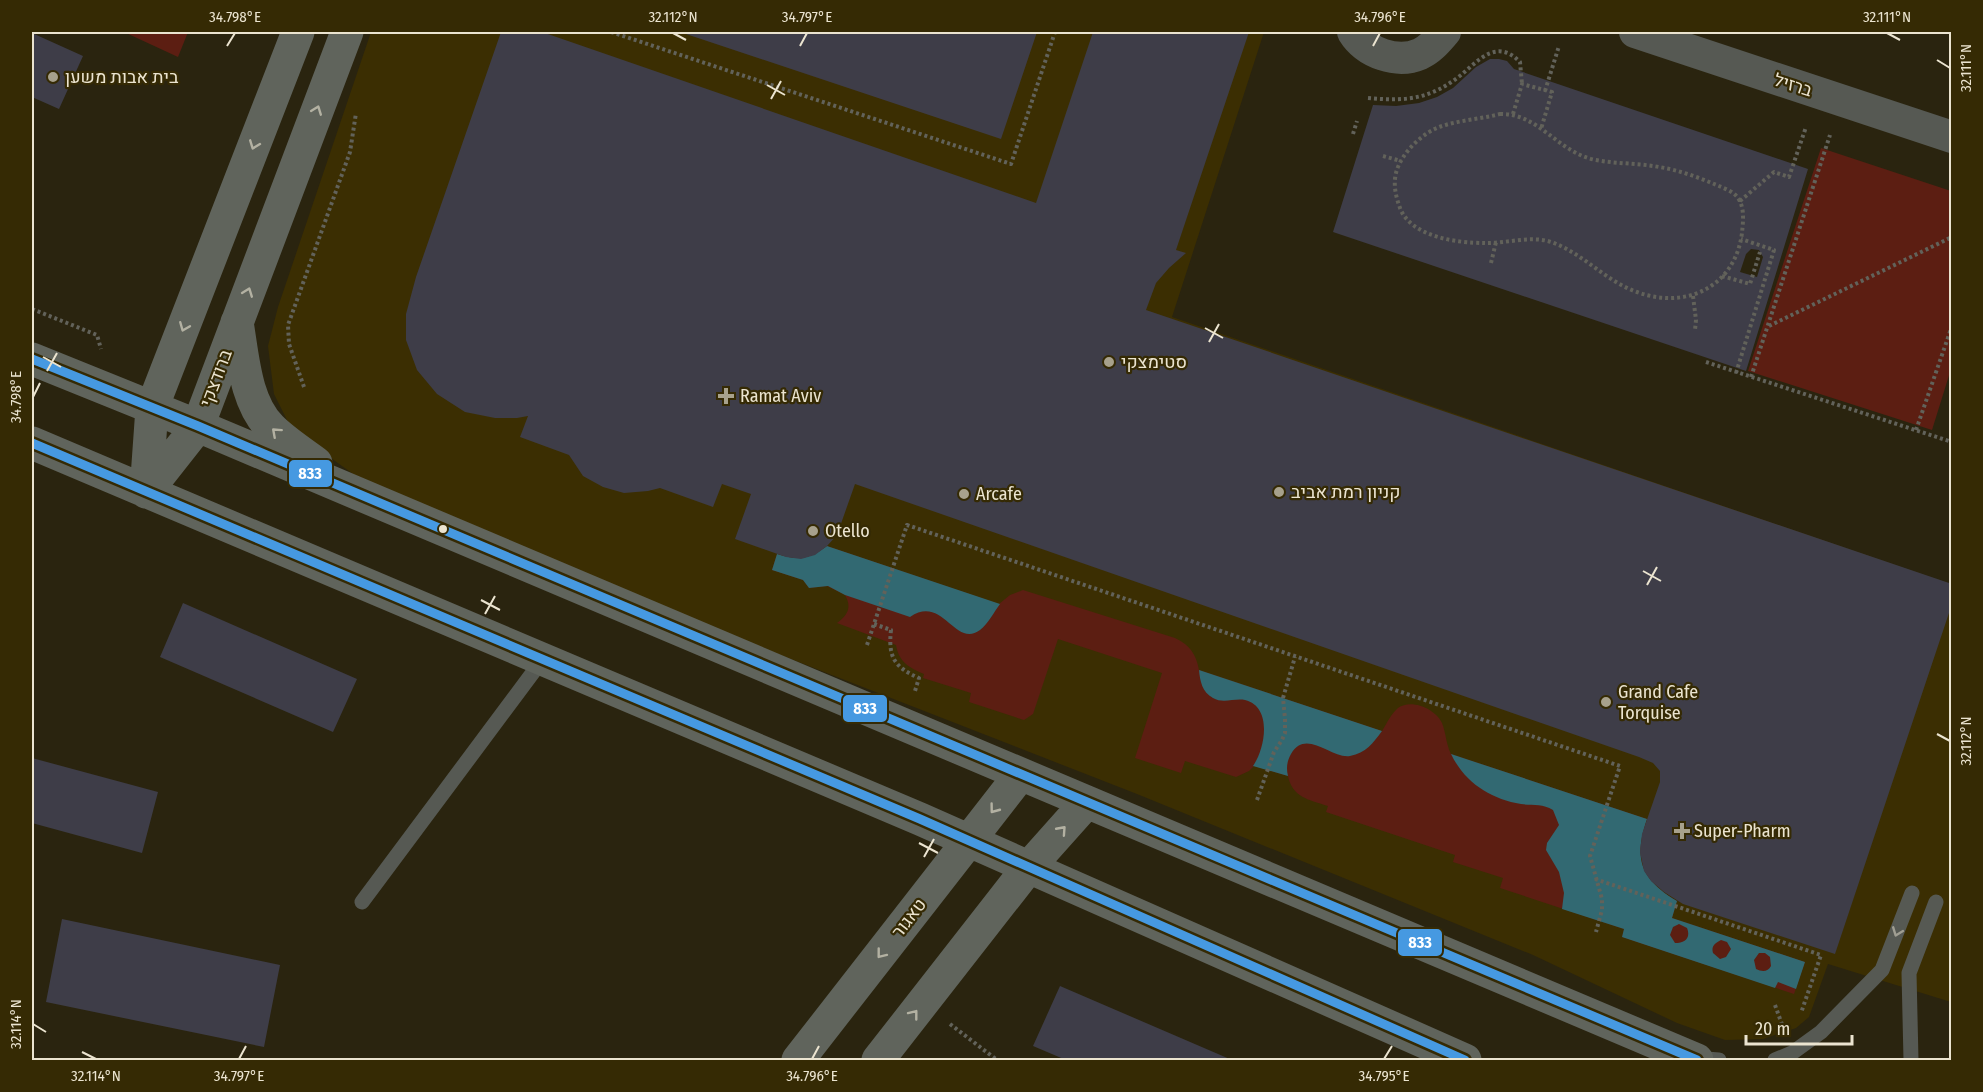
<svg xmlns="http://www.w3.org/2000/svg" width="1983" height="1092" viewBox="0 0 1983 1092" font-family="'Fira Sans Condensed',Heebo,sans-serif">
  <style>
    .built { fill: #3b2e02 }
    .green { fill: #5c1e12 }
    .water { fill: #326972; fill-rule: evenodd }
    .building { fill: #3e3d48; fill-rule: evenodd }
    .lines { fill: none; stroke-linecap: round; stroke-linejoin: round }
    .path { stroke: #62625a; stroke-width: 4; stroke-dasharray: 3 3; stroke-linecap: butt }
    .lane { stroke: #565953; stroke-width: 15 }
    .street { stroke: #565953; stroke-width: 32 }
    .secondary { stroke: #60645c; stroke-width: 33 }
    .bus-1-casing { stroke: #352a04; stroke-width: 14 }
    .bus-1 { stroke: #4699e1; stroke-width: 9 }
    .oneway { stroke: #b3b1a2 }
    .oneway2 { stroke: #a09e92 }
    .ticks { fill: none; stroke: #ebe4d0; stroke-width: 2 }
    .poi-dot { fill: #a7a18c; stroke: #352a04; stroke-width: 2 }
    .bus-dot { fill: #ebe4d0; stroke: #352a04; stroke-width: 2 }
    .labels { text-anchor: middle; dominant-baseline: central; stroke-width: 4.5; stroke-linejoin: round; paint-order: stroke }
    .poi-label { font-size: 18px; fill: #ebe4d0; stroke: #352a04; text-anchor: start }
    .street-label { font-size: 18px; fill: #ebe4d0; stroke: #352a04 }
    .line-badge { stroke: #352a04; stroke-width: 2 }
    .badge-label { font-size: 16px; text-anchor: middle; font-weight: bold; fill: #fff }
    .neatline { fill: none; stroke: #ebe4d0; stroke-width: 2 }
    .ticks-label { font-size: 15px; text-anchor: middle; fill: #ebe4d0 }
  </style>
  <rect width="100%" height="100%" fill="#2a240f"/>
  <path class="built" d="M371 32H1264L1172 317 1951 584V1002L1828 964 1809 1017 1796 1028 1763 1039 1725 1040 1677 1023 1533 955 1137 794 609 588 360 479 292 430 274 394 268 346 278 307Z"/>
  <path class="green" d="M124 32H188L178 57Z
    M1821 148 1951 191V369L1932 430 1748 371Z
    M827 546 999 604 1010 595 1023 590 1175 638C1190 645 1196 654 1199 670L1382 731C1387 723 1391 714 1398 708 1411 698 1436 709 1442 723 1446 733 1446 744 1451 754L1647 819C1633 860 1641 879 1677 901L1672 918 1805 962 1794 994 1622 937 1624 929 1500 888 1503 878 1453 862 1455 855 1326 812 1328 806C1309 800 1292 797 1288 776L1254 766 1249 771 1236 777 1185 761 1181 773 1135 758 1162 673 1058 639 1033 714 1024 720 969 702 971 693 923 678 924 674C908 667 899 662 896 645L837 623C848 615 852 607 845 595L827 586 809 588 803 580 772 570 777 554C799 561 810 559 827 546Z"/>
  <path class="water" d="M827 546 1000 604C994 612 988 624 980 630 955 649 943 594 910 617L845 595 828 586 809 588 803 580 772 570 777 554C799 561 810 559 827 546Z
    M1199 670 1382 731C1373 743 1366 753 1350 756 1331 759 1306 728 1291 754 1287 761 1286 768 1288 776L1253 766C1265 749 1273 707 1245 700 1234 698 1223 704 1213 698 1202 692 1200 681 1199 670Z
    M1451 754 1647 819C1633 860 1641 879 1677 901L1672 918 1805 962 1796 989 1778 982 1775 988 1622 937 1624 929 1562 909 1564 893 1559 872 1546 850 1547 843 1559 825 1553 810C1542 803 1533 806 1521 804 1491 799 1465 783 1451 754ZM1679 924 1687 928C1691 938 1685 943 1675 943L1670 935 1673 927ZM1721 940 1727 942 1731 949 1726 957 1720 959 1713 953C1711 946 1715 943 1721 940ZM1759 953H1765L1770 957 1771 966C1768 972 1762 972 1756 969L1754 960Z"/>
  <path class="building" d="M501 32H542L1036 203 1093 32H1249L1176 250 1186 253 1169 268 1156 283 1146 310 1952 584V604L1835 954 1683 904 1664 892 1651 881 1644 871 1640 852 1642 834 1660 782V771L1653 763 1639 757 855 484 837 535 827 546 815 555 801 559 786 557 735 539 751 494 722 484 713 507 660 488 648 491 624 493 603 487 583 476 569 455 520 437 528 416 517 418H495L465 412 437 394 417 370 406 340V314L416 277Z
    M680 32H1037L1001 139Z
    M32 33 83 56 59 109 32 97Z
    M1490 59H1499L1507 61 1514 69 1808 169 1746 371 1333 232 1373 105 1396 106 1419 103 1437 97 1453 88 1476 67ZM1751 249 1759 250 1763 257 1757 277 1740 272 1746 254Z
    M183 603 357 679 333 732 160 657Z
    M32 758 158 792 142 853 32 823Z
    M62 919 280 965 264 1047 46 1002Z
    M1060 986 1232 1060H1066L1033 1046Z"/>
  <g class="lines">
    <path class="path" d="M611 32 1011 164 1055 32
      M1545 91 1559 46
      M1368 98C1390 100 1412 101 1433 92 1443 88 1452 82 1461 75 1479 60 1497 38 1520 62L1522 84
      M1500 114C1539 113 1558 153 1596 160 1617 164 1638 163 1659 167 1679 170 1700 178 1719 186 1726 189 1734 192 1738 198 1745 208 1743 222 1742 233 1735 287 1686 310 1637 292 1605 281 1583 253 1551 242 1530 235 1505 244 1484 243 1457 243 1411 237 1400 208 1396 197 1393 185 1396 173 1401 153 1423 132 1442 126 1461 120 1481 119 1500 114Z
      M1513 114 1522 84 1552 92 1541 129
      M1353 134 1357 121
      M1383 156 1401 161
      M1740 201 1774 172 1789 177 1806 127
      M1491 263 1496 242
      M1722 276 1750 284 1760 252
      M1693 296 1696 320 1695 330
      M32 309 97 335 101 349
      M1769 326 1952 237
      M1706 362 1952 442
      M1736 373 1774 250 1741 239
      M1751 377 1830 135
      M304 387 289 344 288 325 350 152 356 113
      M1916 430 1952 326
      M874 624 891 630C888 657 894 667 919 678L915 691
      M867 645 907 525 1620 766 1590 856 1602 899V910L1596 932
      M1257 800 1274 752 1282 740 1285 733V719L1283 698 1295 657
      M1595 879 1821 955 1801 1013
      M1775 1005 1784 1030
      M950 1024 997 1060"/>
    <path class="lane" d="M362 902 543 659
      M1693 1058 1719 1060
      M1775 1060 1792 1053 1821 1032 1882 970 1912 893
      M1911 1060 1909 973 1936 902"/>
    <path class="street" d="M1353 32C1366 53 1397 64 1420 54 1431 49 1438 40 1445 32
      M1635 32 1952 137"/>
    <path class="secondary" d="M237 322C243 357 245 402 271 428 284 441 301 452 316 463
      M32 359 198 426 1697 1060
      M32 443 920 819 1465 1060
      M146 492 198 426 347 32
      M146 492 152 408 298 32
      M798 1060 1020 775
      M878 1060 1028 868 1086 803"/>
    <g class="bus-1-casing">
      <path id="bus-1" d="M32 359 198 426 1697 1060
        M32 443 920 819 1465 1060"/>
    </g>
    <use href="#bus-1" class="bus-1"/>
  </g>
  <defs><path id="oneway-chevron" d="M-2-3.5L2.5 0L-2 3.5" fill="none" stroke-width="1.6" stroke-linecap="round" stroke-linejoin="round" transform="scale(1.5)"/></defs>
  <g class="oneway">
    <use href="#oneway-chevron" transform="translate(317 110) rotate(-69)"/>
    <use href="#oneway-chevron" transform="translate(254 145) rotate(111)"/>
    <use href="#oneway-chevron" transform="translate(248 292) rotate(-69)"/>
    <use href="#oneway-chevron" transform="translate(184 327) rotate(112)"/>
    <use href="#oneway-chevron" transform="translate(276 432) rotate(-138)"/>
    <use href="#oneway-chevron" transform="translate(994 809) rotate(127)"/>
    <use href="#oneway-chevron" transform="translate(1062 830) rotate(-48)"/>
    <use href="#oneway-chevron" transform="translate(881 954) rotate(128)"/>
    <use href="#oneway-chevron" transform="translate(914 1014) rotate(-52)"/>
  </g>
  <use class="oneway2" href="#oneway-chevron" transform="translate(1897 932) rotate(111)"/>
  <path class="ticks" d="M673 33 686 40M1887 33 1900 40M227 46 235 33M800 46 807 33M1373 46 1380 33M1937 60 1950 68M767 85 785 95M771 99 781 81M1205 328 1223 338M1209 342 1219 324M43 357 61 367M47 371 57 353M33 397 40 383M1643 571 1661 581M1647 585 1657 567M481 600 500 610M485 614 495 596M1937 734 1950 741M919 843 938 853M924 857 934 839M33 1024 46 1032M82 1052 96 1059M239 1059 246 1046M812 1059 819 1046M1384 1059 1392 1046"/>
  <g class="poi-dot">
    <circle cx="53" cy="77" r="6"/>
    <circle cx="1109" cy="362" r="6"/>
    <path d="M723 387h6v6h6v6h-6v6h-6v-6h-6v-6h6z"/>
    <circle cx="1279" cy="492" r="6"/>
    <circle cx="964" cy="494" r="6"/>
    <circle cx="813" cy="531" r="6"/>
    <circle cx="1606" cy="702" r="6"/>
    <path d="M1679 822h6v6h6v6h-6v6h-6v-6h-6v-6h6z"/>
  </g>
  <circle class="bus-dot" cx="443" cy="529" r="5"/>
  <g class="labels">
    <g class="poi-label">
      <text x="65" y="77">בית אבות משען</text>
      <text x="1121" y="362">סטימצקי</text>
      <text x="740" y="396">Ramat Aviv</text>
      <text x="1291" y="492">קניון רמת אביב</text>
      <text x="976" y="494">Arcafe</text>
      <text x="825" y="531">Otello</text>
      <text x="1618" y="692">Grand Cafe<tspan x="1618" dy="21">Torquise</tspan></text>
      <text x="1694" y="831">Super-Pharm</text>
    </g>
    <g class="street-label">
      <text transform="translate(1793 85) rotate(18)">ברזיל</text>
      <text transform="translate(216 378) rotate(-69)">ברודצקי</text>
      <text transform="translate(909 918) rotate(-52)">טאגור</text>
    </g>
  </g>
  <g class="line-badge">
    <rect x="288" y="459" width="45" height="29" rx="6" fill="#4699e1"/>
    <rect x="842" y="694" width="46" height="29" rx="6" fill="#4699e1"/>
    <rect x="1397" y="928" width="46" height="29" rx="6" fill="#4699e1"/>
  </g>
  <g class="badge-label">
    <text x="310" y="479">833</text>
    <text x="865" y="714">833</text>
    <text x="1420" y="948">833</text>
  </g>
  <rect width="1983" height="1092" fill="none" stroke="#352a04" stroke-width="66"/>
  <path d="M1746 1035v9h106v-9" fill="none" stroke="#ebe4d0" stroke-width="3"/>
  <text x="1755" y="1035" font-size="18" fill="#ebe4d0" stroke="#352a04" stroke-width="4.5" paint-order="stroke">20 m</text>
  <rect x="33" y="33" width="1917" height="1026" class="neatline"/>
  <g class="ticks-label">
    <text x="235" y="22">34.798°E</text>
    <text x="673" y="22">32.112°N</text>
    <text x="807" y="22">34.797°E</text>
    <text x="1380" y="22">34.796°E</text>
    <text x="1887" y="22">32.111°N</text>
    <text transform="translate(1966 68) rotate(-90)" y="5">32.111°N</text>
    <text transform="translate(16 397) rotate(-90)" y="5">34.798°E</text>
    <text transform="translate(1966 741) rotate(-90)" y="5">32.112°N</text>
    <text transform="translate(16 1024) rotate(-90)" y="5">32.114°N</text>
    <text x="96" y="1081">32.114°N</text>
    <text x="239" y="1081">34.797°E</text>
    <text x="812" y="1081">34.796°E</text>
    <text x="1384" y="1081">34.795°E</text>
  </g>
</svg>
